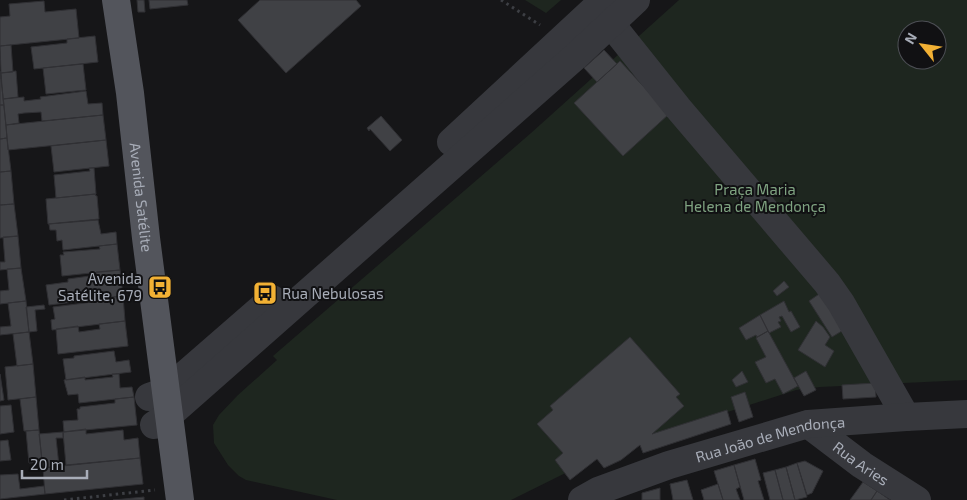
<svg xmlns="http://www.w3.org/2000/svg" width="967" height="500" viewBox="0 0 967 500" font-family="'Exo 2',sans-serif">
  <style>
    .green { fill: #1e261f; fill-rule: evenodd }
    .building { fill: #404145; stroke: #303034 }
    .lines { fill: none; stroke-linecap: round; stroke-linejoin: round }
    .path { stroke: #3d3f44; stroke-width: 3; stroke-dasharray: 2.5 4; stroke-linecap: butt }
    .minor { stroke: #37383d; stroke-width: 28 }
    .major { stroke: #53555c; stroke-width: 28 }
    .labels { text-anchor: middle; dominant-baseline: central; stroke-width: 4; stroke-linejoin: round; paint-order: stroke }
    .park-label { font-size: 15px; fill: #7fa381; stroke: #111113 }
    .street-label { font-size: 15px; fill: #a8adb8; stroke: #111113 }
    .poi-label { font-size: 15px; fill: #a8adb8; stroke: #111113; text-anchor: end }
  </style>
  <rect width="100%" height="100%" fill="#161618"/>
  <path class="green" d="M525 0H561L546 13Z
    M679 0H967V380L820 387 796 390 616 448 511 500H337L246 480 239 476 228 465 214 443 213 425 219 415 238 395 277 360 273 356 531 133ZM907 30H937V60H907Z"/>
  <path class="building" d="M137 0H144L145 12H138Z
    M149 0H187L188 5 150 9Z
    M260 0H356L361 6 286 73 238 20Z
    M44 1 45 12 76 9 79 38 0 46V17L10 16 9 4Z
    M95 36 98 62 34 69 31 47 67 43V39Z
    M11 45 13 72 1 73 0 46Z
    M604 50 617 64 597 82 584 68Z
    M620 61 669 114 623 156 574 103Z
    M83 64 86 90 46 94 43 68Z
    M0 71 4 105H0Z
    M16 71 18 97 3 99 1 73Z
    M86 91 88 104 102 103 103 115 42 121 41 112 24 113 18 114 19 123 6 125 3 99 24 97V101L41 99 40 97Z
    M0 105H4L7 138 0 139Z
    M103 115 106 140 8 150 6 125Z
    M381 116 402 140 390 151 370 129 369 131 367 128Z
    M7 138 11 171 0 172V139Z
    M106 140 109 166 54 172 51 146Z
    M89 168H94L96 194 56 198 54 175 90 171Z
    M11 171 14 204 0 205V172Z
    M95 194 96 196H97L99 219 48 224 46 199Z
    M14 204 18 236 0 238V205Z
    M98 220 101 234 116 232 117 244 63 250 62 240 57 241 56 230H50L49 224Z
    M18 236 21 268 0 270V262H5L3 237Z
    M117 244 120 270 62 276 60 255H64L63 252 100 249 99 246Z
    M21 268 26 301 0 304V291L9 290 7 269Z
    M120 270 123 296 49 305 46 285 68 282V279L97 275 96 272Z
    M784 281 789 287 777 296 773 291Z
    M822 292 845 329 832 337 809 301Z
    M123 296 125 321 52 330 51 320 55 319 53 307 101 301 100 298Z
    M26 301 29 332 0 335V327L11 326 8 303Z
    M784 301 789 312 791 311 800 327 791 332 782 316 779 317 781 321 778 322 781 327 769 333 760 315Z
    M44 305 45 309 35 310 37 331 29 332 26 307Z
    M760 315 768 331 757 337 756 335 746 340 739 328Z
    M125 321 128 346 58 354 56 329 78 326 79 332 100 329 99 324Z
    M816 321 823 327 830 337 825 345 834 351 825 367 798 350Z
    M768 331 798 386 783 394 775 379 766 383 755 362 766 357 756 338Z
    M29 332 33 364 17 366 13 334Z
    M630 337 680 394 676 397 684 406 652 434 727 410 731 424 643 453 640 445 621 460 604 468 597 459 570 480 555 460 563 453 537 424 553 410 550 406Z
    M114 351 116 362 129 360 131 372 66 380 63 359 74 358V356Z
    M33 364 36 397 8 400 5 367Z
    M742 371 748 382 736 387 732 380Z
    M806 371 816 390 804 396 794 378Z
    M0 374 4 400 0 401Z
    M112 374H119L120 388 132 387 134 397 79 403 78 394 68 395 64 380 85 377V380L113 377Z
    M875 383 876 397 843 399 842 385Z
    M745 392 753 417 739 422 731 397Z
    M36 397 39 430 24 431 20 399Z
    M134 397 137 425 64 432 63 421 78 420 77 409H80V407L115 403V399Z
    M11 405 14 432 0 434V406Z
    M86 429V434L123 430 124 440 138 438 140 458 66 465 63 432Z
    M39 430 42 462 29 463 26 431Z
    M63 432V438H56L59 466 43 468 39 434Z
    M8 440 11 460 0 461V441Z
    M140 458 143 484 45 494 43 468Z
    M755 459 761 480 758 481 764 500H744L734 465Z
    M805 461 823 471 812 493 807 495 797 463Z
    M797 463 807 497 795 500 786 467Z
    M734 465 740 487 736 489 740 500H723L714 471Z
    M786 467 795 500H783L775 470Z
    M775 470 783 500H770L763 473Z
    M18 474 20 489 44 486 45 494 0 499V475Z
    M687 480 693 500H673L670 484Z
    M863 482 877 491 871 500H850Z
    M718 484 723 500H704L701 490Z
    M660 488V500H642V493Z
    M877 491 890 500H871Z
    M144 497V500H113Z"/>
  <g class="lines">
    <path class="path" d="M501 0 540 25
      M64 500 155 490"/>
    <g class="minor">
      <path d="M611 24 678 108 827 283 841 303 906 417"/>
      <path d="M451 142 604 0"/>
      <path d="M149 397 166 391 272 299"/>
      <path id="s1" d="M808 424 862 465 917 500"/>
      <path d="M154 425 169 415 576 56 636 0"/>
      <path id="s2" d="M582 500 598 491 669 465 808 424 906 417 967 414"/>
    </g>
    <path class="major" id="s3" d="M116 0 130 93 146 238 180 500"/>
  </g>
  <defs>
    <g id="bus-square" transform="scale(1.25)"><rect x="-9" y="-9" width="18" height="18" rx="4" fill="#f2b134" stroke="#111113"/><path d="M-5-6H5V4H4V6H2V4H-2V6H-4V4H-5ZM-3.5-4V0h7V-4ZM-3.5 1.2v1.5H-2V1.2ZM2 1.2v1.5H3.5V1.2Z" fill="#111"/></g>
  </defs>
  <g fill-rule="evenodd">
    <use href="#bus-square" x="160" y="287"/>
    <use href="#bus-square" x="265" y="293"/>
  </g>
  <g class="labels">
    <g class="park-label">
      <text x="755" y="189">Praça Maria<tspan x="755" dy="17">Helena de Mendonça</tspan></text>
    </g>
    <g class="street-label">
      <text stroke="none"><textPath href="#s3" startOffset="199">Avenida Satélite</textPath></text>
      <text stroke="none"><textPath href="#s2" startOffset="199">Rua João de Mendonça</textPath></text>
      <text stroke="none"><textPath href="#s1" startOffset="66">Rua Aries</textPath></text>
    </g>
    <g class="poi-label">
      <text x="142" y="278">Avenida<tspan x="142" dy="17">Satélite, 679</tspan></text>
      <text x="282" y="293" text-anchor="start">Rua Nebulosas</text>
    </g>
  </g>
  <g transform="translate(922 45) rotate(300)"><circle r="24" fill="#111113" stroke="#4d4f55"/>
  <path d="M0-4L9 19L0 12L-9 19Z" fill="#f2b134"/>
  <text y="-8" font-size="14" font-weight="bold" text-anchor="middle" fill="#a8adb8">N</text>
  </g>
  <path d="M22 470v8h65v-8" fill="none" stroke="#a8adb8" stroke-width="2.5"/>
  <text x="30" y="470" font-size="15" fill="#a8adb8" stroke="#111113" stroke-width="4" paint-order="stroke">20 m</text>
</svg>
